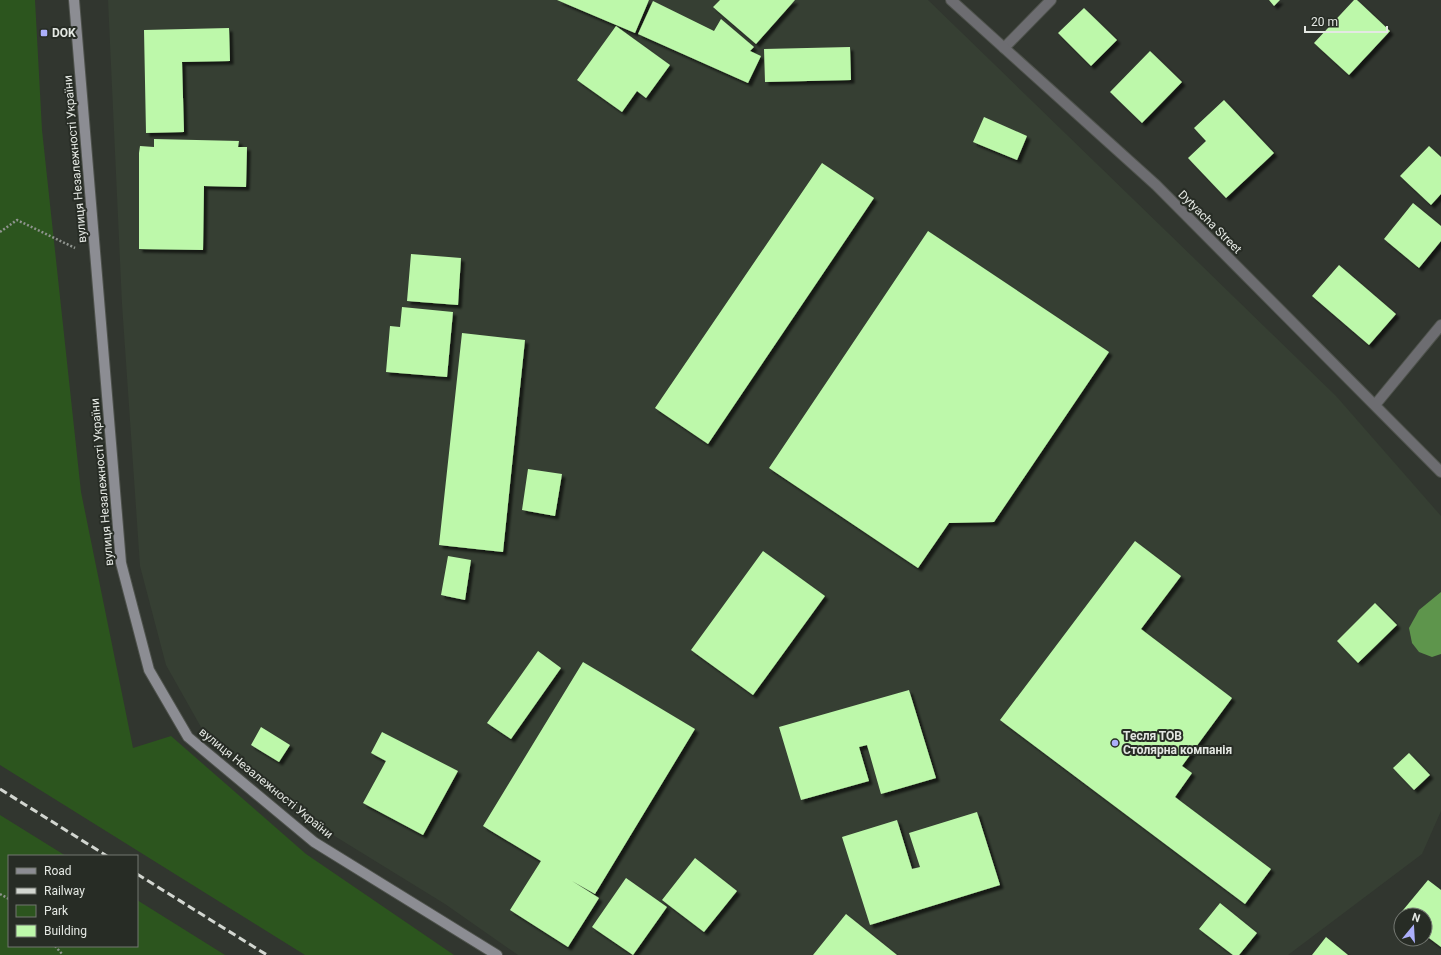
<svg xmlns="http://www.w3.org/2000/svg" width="1441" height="955" viewBox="0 0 1441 955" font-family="Roboto,sans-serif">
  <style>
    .built { fill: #363f33 }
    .green { fill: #2c551e }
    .water { fill: #5e954c }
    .building { fill: #bdf8aa; filter: url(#shadow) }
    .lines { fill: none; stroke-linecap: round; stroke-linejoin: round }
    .lane-casing { stroke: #4e524c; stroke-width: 12 }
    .street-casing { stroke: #4e524c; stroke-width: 12 }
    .secondary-casing { stroke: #4e524c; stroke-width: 12 }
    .path { stroke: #8f948e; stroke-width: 2.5; stroke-dasharray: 2 2; stroke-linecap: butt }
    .lane { stroke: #6d6d71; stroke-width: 10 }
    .street { stroke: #6d6d71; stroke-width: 10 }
    .secondary { stroke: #8c8d93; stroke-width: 10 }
    .rail { stroke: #d2d6d0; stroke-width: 3; stroke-dasharray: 8 4; stroke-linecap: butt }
    .poi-dot { fill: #acaffb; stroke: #272c25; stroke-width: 1.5 }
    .labels { text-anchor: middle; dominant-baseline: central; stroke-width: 4; stroke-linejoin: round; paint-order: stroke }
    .poi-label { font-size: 12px; font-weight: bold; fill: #e4e8e3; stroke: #272c25; text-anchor: start }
    .street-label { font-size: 12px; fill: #e4e8e3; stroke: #272c25 }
  </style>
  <defs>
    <filter id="shadow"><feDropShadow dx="3.5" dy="3.5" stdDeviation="1" flood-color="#0009"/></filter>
  </defs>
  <rect width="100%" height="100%" fill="#31362f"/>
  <path class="built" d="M108 0H928L1336 396 1441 516V811L1422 854 1288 955H518L445 904 320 827 206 736 166 665 140 566 122 304Z"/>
  <path class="green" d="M0 0H35L42 130 81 492 133 748 171 736 306 854 454 955H305L0 765Z
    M0 815 66 856H9V946H137V900L225 955H0Z"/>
  <path class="water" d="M1441 592V654L1432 657 1419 652 1412 643 1409 628 1419 610Z"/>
  <path class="building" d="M557 0H649L635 33Z
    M720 0H795L756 44 713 7Z
    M1269 0H1280L1274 6Z
    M1354 0H1357L1390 31 1349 75 1314 43Z
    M653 1 714 31 721 19 754 47 750 51 761 56 748 83 638 34Z
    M1084 8 1117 40 1091 66 1058 33Z
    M616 26 670 65 646 98 637 91 622 112 577 80Z
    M229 28 230 61 182 62 184 132 146 133 144 30Z
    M850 47 851 80 765 82 764 49Z
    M1150 51 1182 82 1142 123 1110 92Z
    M1224 100 1274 153 1226 198 1188 158 1206 141 1194 128Z
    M984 117 1027 136 1017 160 973 142Z
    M154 139 239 141 238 147H247L246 187 204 186 203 250 139 249V153L140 146 154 147Z
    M1429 146 1441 157V194L1431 205 1400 176Z
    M822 163 874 198 708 444 655 408Z
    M1413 203 1441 226V241L1419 268 1384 239Z
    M928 231 1109 352 994 522 949 523 918 568 769 468Z
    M411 254 461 258 458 305 407 301Z
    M1339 265 1396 314 1369 345 1312 296Z
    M402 307 453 312 447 377 386 372 390 326 400 327Z
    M462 333 525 340 503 552 439 545Z
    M528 469 562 474 555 516 522 510Z
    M1135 541 1181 576 1141 629 1232 698 1182 766 1192 773 1175 797 1271 869 1245 904 1000 720Z
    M763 551 825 596 753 695 691 650Z
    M448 556 471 560 465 600 441 595Z
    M1375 603 1397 625 1358 663 1337 641Z
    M538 651 561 668 511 739 487 723Z
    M583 662 695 729 595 894 572 881 599 898 568 947 510 910 541 861 483 826Z
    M909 690 936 778 881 794 867 745 859 747 869 781 801 800 779 727Z
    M261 727 290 745 279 762 251 745Z
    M382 732 458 771 423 835 363 803 386 761 371 753Z
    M1409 753 1430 775 1414 790 1393 768Z
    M977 812 1000 885 870 925 842 837 897 820 912 869 920 867 909 833Z
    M695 858 737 891 704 932 662 900Z
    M626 878 667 907 633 955 592 927Z
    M1428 880 1441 890V947L1425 935V915H1399Z
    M1220 903 1257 933 1239 955H1233L1199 929Z
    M846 914 897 955H813Z
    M1326 937 1348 955H1312Z"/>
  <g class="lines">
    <g class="lane-casing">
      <path id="lane" d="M1004 48 1051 0"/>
    </g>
    <g class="street-casing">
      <path id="street" d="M951 0 1156 185 1441 472
        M1375 405 1441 325"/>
    </g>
    <g class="secondary-casing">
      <path id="secondary" d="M74 0 121 563 149 670 188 737 314 842 497 955"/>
    </g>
    <path class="path" d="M0 232 17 220 75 248
      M0 894 9 899
      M55 946 63 955"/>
    <use href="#lane" class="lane"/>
    <use href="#street" class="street"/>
    <use href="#secondary" class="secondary"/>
    <path class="rail" d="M0 789 107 856
      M137 874 267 955"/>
  </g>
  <g class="poi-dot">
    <rect x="40" y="29" width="8" height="8" rx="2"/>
    <circle cx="1115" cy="743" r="4"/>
  </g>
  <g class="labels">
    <g class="poi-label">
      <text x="52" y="33">DOK</text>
      <text x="1123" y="736">Тесля ТОВ<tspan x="1123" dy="14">Столярна компанія</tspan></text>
    </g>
    <g class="street-label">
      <text transform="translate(75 159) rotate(-95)">вулиця Незалежності України</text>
      <text transform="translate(1210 222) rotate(45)">Dytyacha Street</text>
      <text transform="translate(102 482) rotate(-95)">вулиця Незалежності України</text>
      <text transform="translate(266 783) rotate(39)">вулиця Незалежності України</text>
    </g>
  </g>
  <rect x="8" y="855" width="130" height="92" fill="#272c25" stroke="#737771"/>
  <rect x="16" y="868" width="20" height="6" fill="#8c8d93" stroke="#737771"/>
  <text x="44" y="875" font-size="12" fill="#e4e8e3">Road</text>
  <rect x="16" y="888" width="20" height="6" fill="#d2d6d0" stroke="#737771"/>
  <text x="44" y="895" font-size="12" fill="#e4e8e3">Railway</text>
  <rect x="16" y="905" width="20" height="12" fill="#2c551e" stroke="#737771"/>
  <text x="44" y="915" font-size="12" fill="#e4e8e3">Park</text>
  <rect x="16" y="925" width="20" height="12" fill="#bdf8aa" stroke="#737771"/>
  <text x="44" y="935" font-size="12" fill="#e4e8e3">Building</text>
  <g transform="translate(1413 927) rotate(18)"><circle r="19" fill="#272c25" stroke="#737771"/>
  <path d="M0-3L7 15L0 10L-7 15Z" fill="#acaffb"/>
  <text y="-6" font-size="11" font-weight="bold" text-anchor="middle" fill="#e4e8e3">N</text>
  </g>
  <path d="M1305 26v6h82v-6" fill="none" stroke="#e4e8e3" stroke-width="2"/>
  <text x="1311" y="26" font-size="12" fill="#e4e8e3" stroke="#272c25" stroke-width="3" paint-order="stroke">20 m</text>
</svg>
